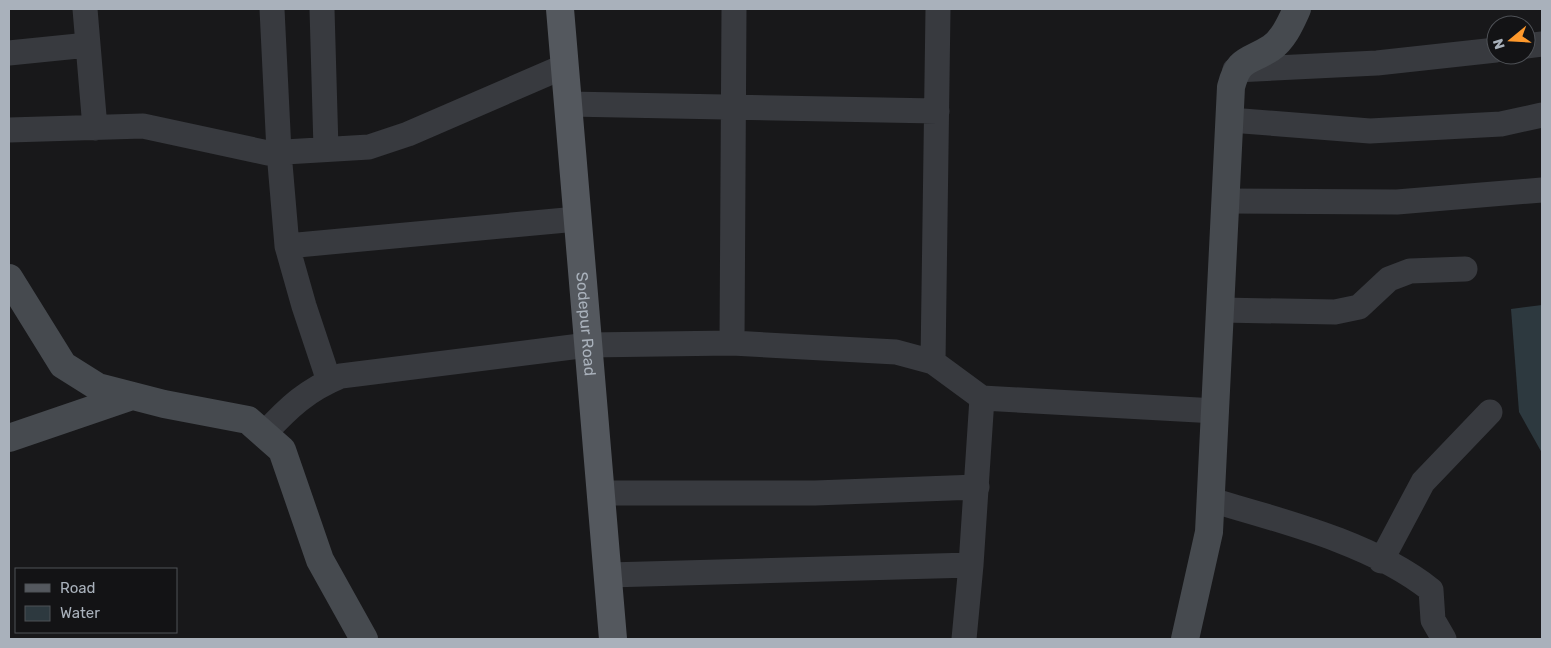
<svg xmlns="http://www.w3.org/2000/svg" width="1551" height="648" viewBox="0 0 1551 648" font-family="Rubik,sans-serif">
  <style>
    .water { fill: #2d393f }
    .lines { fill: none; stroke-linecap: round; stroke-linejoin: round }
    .street { stroke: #383a3f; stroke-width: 25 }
    .secondary { stroke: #464a4f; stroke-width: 28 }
    .primary { stroke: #54585e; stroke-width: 28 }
    .labels { text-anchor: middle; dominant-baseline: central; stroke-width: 4; stroke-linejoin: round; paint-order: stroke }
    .street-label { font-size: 16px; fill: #a9b1bb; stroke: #131315 }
  </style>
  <rect width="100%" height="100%" fill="#18181a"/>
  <path class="water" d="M1542 305V453L1519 412 1511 309Z"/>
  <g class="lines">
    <path class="street" d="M85 9 95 128
      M272 9 279 152 287 246 304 306 329 381
      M322 9 326 149
      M1526 46 1542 44
      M9 53 88 45
      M1235 70 1377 63 1496 50
      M568 104 937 111
      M1230 120 1370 131 1501 124 1542 115
      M9 130 143 126 268 153 369 147 408 134 565 66
      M1226 201 1397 202 1542 190
      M287 246 577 219
      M1221 310 1335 312 1359 307 1389 279 1410 271 1465 269
      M732 343 734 9
      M933 362 938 9
      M264 434C289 407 307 390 341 376L588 345 732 343 896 352 933 362 982 398 1216 411
      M601 493H815L977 487
      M1211 500C1282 521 1372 543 1431 590L1433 620 1444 639
      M1381 561 1423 482 1490 412
      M608 575 971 565
      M964 639 971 565 982 398"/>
    <path class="secondary" d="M9 278 63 365 98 387 164 404 248 420 282 450 320 560 364 639
      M9 438 132 396
      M1185 639 1209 532 1231 87C1239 57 1248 63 1271 48 1284 39 1291 22 1297 9"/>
    <path class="primary" id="s1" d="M560 9 613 639"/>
  </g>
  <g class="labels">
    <g class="street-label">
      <text stroke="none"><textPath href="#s1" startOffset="316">Sodepur Road</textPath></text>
    </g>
  </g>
  <rect width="1551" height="648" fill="none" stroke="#a9b1bb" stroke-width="20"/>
  <rect x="15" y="568" width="162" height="65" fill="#131315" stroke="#4f5257"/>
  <rect x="25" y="584" width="25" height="8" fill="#54585e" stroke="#4f5257"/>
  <text x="60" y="593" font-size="15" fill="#a9b1bb">Road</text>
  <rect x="25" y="606" width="25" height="15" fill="#2d393f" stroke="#4f5257"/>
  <text x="60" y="618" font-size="15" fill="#a9b1bb">Water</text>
  <g transform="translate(1511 40) rotate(252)"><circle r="24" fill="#131315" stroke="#4f5257"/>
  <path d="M0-4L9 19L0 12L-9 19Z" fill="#fe992c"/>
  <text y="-8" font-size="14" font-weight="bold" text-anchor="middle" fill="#a9b1bb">N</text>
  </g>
</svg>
